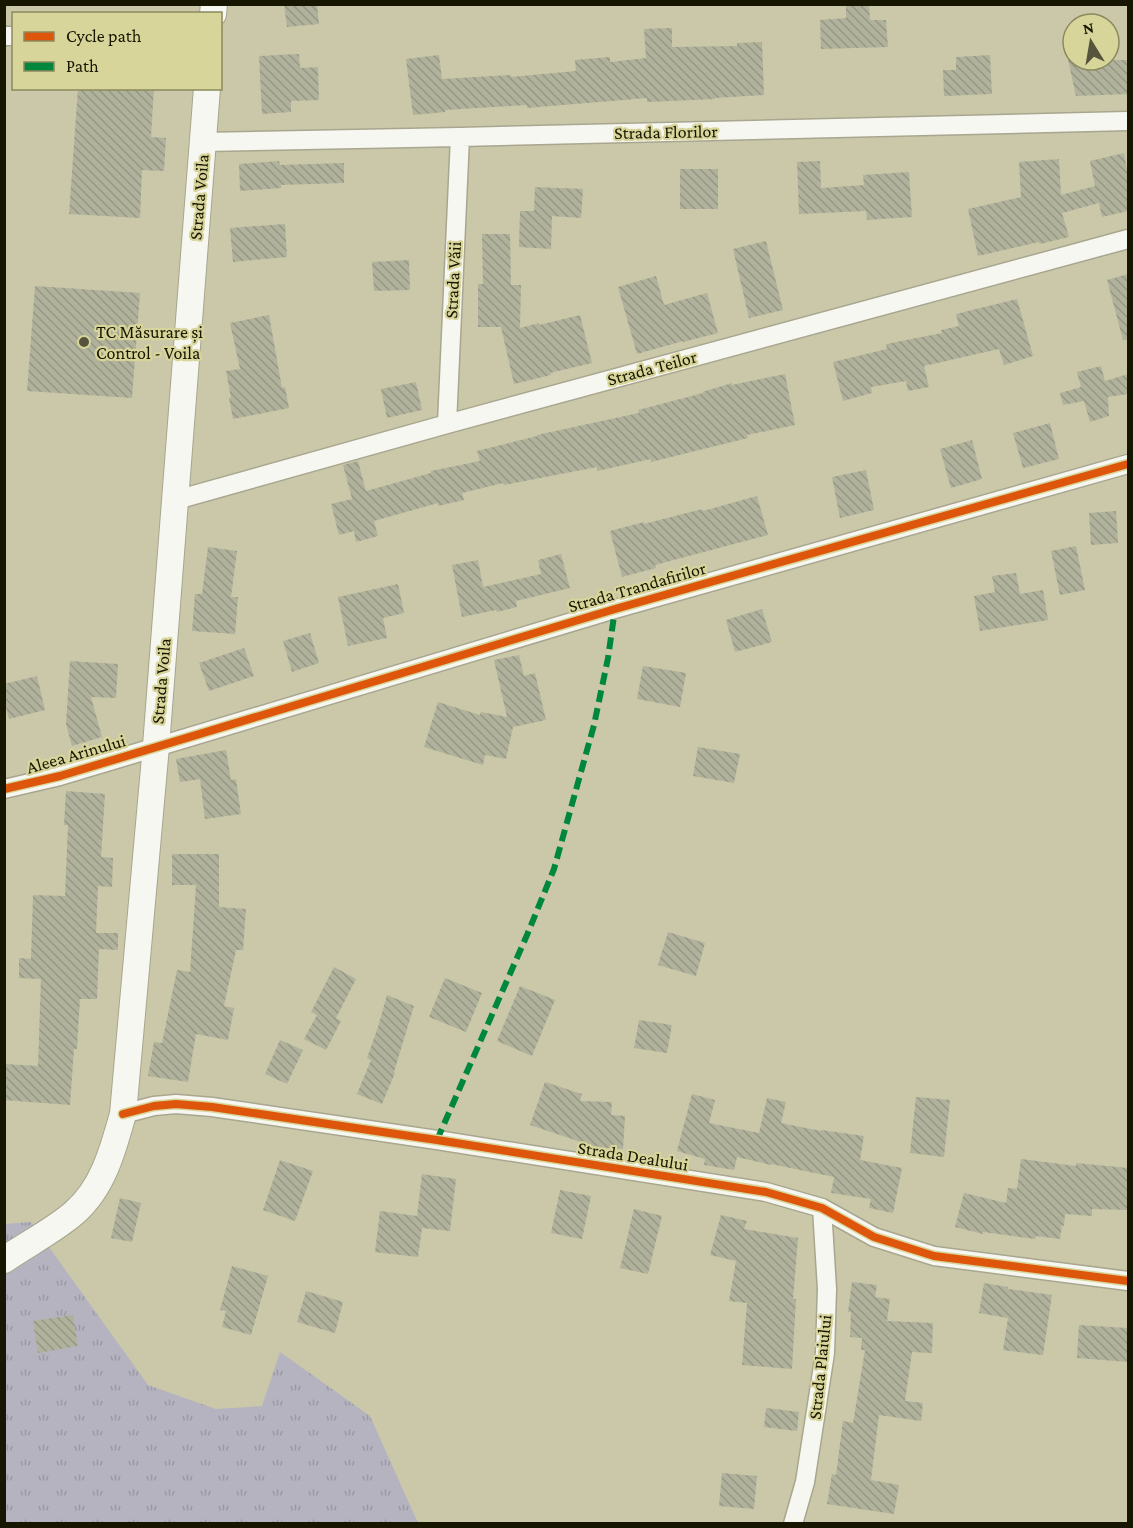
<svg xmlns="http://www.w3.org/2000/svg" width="1133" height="1528" viewBox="0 0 1133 1528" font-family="'Crimson Pro',serif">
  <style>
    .grass { fill: url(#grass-tufts) }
    .building { fill: url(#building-back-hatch) }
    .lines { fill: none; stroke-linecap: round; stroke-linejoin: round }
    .street-casing { stroke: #a8a68e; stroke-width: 21 }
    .secondary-casing { stroke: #a8a68e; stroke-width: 28 }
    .street { stroke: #f7f7f2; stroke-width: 18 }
    .secondary { stroke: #f7f7f2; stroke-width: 26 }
    .quiet { stroke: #00873e; stroke-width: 6; stroke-dasharray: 12 6; stroke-linecap: butt }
    .cycleway-casing { stroke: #d8d59b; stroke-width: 11 }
    .cycleway { stroke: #de560b; stroke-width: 8 }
    .poi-dot { fill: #56543c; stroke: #d8d59b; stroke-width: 2 }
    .labels { text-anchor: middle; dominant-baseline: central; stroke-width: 4.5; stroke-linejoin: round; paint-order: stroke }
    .street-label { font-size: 18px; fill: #171601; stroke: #d8d59b }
    .poi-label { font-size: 18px; fill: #171601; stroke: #d8d59b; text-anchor: start }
  </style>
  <defs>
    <pattern id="grass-tufts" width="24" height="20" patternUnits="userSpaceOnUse" patternTransform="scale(1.5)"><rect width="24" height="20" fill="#b5b3c0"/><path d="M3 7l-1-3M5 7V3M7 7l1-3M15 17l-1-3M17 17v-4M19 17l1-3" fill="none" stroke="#9b99a3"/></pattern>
    <pattern id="building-back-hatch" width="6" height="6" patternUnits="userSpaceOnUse" patternTransform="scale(1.5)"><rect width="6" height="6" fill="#b0b29b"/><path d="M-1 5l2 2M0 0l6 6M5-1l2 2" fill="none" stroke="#979884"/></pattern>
  </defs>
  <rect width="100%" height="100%" fill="#cac8a9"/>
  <path class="grass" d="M31 1222 148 1385 216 1409 262 1406 280 1352 370 1416 418 1523 5 1524V1224Z"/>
  <path class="building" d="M284 4H317L319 24 287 27Z
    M869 5 870 20H886L888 47 821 49 820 20 846 18V6Z
    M672 28V47L737 46V43L762 42 764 95 715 98V99L647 102V98L527 108V105L445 110V112L413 115 406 59 439 55 442 79 511 75V77L576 71 575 60 610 57V62L646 58 644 29Z
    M299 54 300 68 318 67 319 100 291 101V112L262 114 259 56Z
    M990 55 992 94 944 96 943 70H956V57Z
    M1068 60H1128V94L1076 96Z
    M78 88H154L151 137 166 138 164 171 142 170 140 218 69 214Z
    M1124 153 1128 177V211L1102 217 1099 203 1062 213 1069 237 1040 244 1039 242 978 256 968 209 1021 197 1019 162 1059 159 1061 195 1095 186 1090 161Z
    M279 161 280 165 344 163V183L281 185V188L240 191 239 164Z
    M820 161 821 188 864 185 863 175 909 172 912 217 867 220 866 211 799 214 797 162Z
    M680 169H718V209H680Z
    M535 187 583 189 581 218 552 216 551 249 519 247 520 211H534Z
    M285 224 287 257 233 262 230 228Z
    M482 234H510L511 285H521L520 328 539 323V325L580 315 592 363 550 373 551 375 514 384 501 327H478V284H483Z
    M766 241 783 310 749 318 733 249Z
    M409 260 410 290 374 291 372 262Z
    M1128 274V340H1123L1107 280Z
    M656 276 664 305 707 293 718 333 683 342V341L637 354 618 287Z
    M35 286 140 293 132 398 27 391Z
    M1017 299 1033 356 1004 365 999 349 924 366 929 387 908 391 906 381 871 387 872 393 843 401 833 362 887 349 886 344 942 333 941 330 959 326 956 314Z
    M269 315 282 388 285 387 289 408 233 419 229 398H231L226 371 240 369 230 323Z
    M1101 366 1105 381 1128 374V394L1108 397 1109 416 1090 422 1084 401 1063 405 1060 393 1081 387 1077 372Z
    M785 374 795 425 747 435 748 438 651 462V459L597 471V467L504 485 503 483 462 493 464 500 438 506V503L374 521 378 536 356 542 354 531 339 535 331 504 352 499 343 465 358 461 366 491 431 473V471L480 461 477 451 537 436V435L639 413 638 410 703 393 702 392 732 383V385Z
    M416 382 422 410 387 418 381 389Z
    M1050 423 1059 459 1023 468 1013 433Z
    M972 440 982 479 951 488 940 449Z
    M866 470 874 510 840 518 832 477Z
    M757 496 768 535 655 565 656 568 622 577 610 531 644 522V524L702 509 703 511Z
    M1116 511 1118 543 1091 545 1089 513Z
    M1076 546 1085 590 1060 595 1051 551Z
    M208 547 237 551 231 597H238L235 634 192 631 195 594H202Z
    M561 554 570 588 516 601 517 607 497 612 496 610 462 617 452 565 478 560 483 587 541 574 538 560Z
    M1016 573 1020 594 1043 590 1048 620 980 631 974 596 995 592 992 576Z
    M398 584 404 613 383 618 387 638 348 646 338 597Z
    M762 609 772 642 735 652 726 620Z
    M310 633 319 663 292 672 283 641Z
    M244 648 254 676 209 691 199 663Z
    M519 655 524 676 535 673 546 720 513 727 506 759 485 755 483 765 424 747 438 702 480 715 481 712 507 717 494 660Z
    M70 661 118 664 116 698 91 697 102 737 72 746 66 724Z
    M643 666 686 673 680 707 637 699Z
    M37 676 45 710 9 719 4 699V684Z
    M698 747 740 754 734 783 693 776Z
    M226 750 231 780 236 779 241 814 205 819 200 779 180 782 176 759Z
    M66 791 105 794 101 857 113 858 112 887 98 886 96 933H118V950L99 949 97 999H80L77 1049H74L70 1105 4 1100V1064L38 1066 41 979 19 978V958L31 959 33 895 65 896 68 825H64Z
    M172 854H219V907L246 909 243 950H236L224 1006 234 1008 228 1040 196 1034 188 1082 148 1076 154 1042 162 1043 177 970 190 972 196 885H172Z
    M668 932 705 943 696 976 658 965Z
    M334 967 356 979 336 1018 341 1021 326 1050 304 1039 317 1015 311 1012Z
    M445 978 482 993 466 1032 429 1017Z
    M520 986 555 1000 532 1056 497 1041Z
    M387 995 414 1006 394 1072 395 1073 382 1104 357 1094 371 1060 367 1058 378 1027Z
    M639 1020 672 1025 667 1053 634 1048Z
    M280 1040 303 1050 287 1084 265 1074Z
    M545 1082 582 1094 580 1101 612 1102 611 1115 625 1116 623 1149 590 1147V1145L530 1125Z
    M692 1094 715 1100 709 1123 759 1133 767 1098 786 1102 781 1123 821 1131V1130L864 1136 860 1160 902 1168 893 1213 869 1208 871 1199 831 1193 834 1177 771 1164V1165L737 1157 734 1170 704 1165 705 1159 677 1151Z
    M916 1097 950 1100 944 1157 910 1153Z
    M1021 1159 1076 1166V1163L1128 1168V1210L1092 1209V1216L1065 1214 1064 1226 1062 1225 1060 1239 1036 1236 1035 1239 983 1232V1234L955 1227 964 1193 1006 1203 1008 1188 1017 1189Z
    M280 1160 313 1171 295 1221 263 1210Z
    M422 1174 456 1179 450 1231 422 1228 418 1257 375 1252 380 1211 417 1216Z
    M560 1190 591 1196 582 1239 551 1233Z
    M120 1198 141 1203 132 1242 111 1238Z
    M634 1209 662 1216 648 1274 620 1268Z
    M721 1215 747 1221 744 1229 798 1238 793 1299H796L792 1369 742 1365 747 1303 729 1301 736 1261 710 1255Z
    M232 1266 268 1276 251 1335 222 1327 226 1311 220 1310Z
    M852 1282 877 1285 875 1297 890 1299 887 1321 933 1323 932 1353 912 1352 905 1401 923 1403 921 1421 879 1415 871 1480 899 1485 894 1514 827 1504 832 1474 836 1475 843 1421 853 1423 865 1350H861L862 1338 850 1337 851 1312H848Z
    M984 1283 1008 1287V1289L1052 1295 1043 1355 1003 1350 1008 1318 979 1313Z
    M306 1291 343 1302 335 1333 297 1322Z
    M73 1315 78 1346 38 1353 33 1321Z
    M1079 1325 1128 1328V1362L1077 1358Z
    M766 1408 799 1412 797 1431 764 1427Z
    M722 1473 757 1476 754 1509 719 1506Z"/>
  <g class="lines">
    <g class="street-casing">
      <path id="street" d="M4 36H14
        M203 142 460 137 1128 121
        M447 424 460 137
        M176 500 447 424 1128 239
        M4 789 60 776 615 609 1128 464
        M123 1114 154 1106 176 1104 212 1107 437 1140 766 1192 822 1208 874 1237 934 1256 1128 1281
        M793 1524 805 1482 825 1353 827 1289 822 1208"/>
    </g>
    <g class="secondary-casing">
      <path id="secondary" d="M213 14 214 4
        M4 1260C27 1244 53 1231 74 1213 103 1188 113 1150 123 1114L156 746 207 88"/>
    </g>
    <use href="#street" class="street"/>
    <use href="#secondary" class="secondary"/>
    <path class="quiet" d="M437 1140 527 935 554 869 594 725 608 658 615 609"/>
    <g class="cycleway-casing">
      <path id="cycleway" d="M4 789 60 776 615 609 1128 464
        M123 1114 154 1106 176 1104 212 1107 437 1140 766 1192 822 1208 874 1237 934 1256 1128 1281"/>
    </g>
    <use href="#cycleway" class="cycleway"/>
  </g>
  <circle class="poi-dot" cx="84" cy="342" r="6"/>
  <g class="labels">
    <g class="street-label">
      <text transform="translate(666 132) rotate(-1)">Strada Florilor</text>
      <text transform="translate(199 197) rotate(-85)">Strada Voila</text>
      <text transform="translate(453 280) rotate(-87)">Strada Văii</text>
      <text transform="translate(652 368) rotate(-15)">Strada Teilor</text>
      <text transform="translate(637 587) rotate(-16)">Strada Trandafirilor</text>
      <text transform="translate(161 681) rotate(-85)">Strada Voila</text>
      <text transform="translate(76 754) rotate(-16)">Aleea Arinului</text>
      <text transform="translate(633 1156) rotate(9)">Strada Dealului</text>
      <text transform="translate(820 1367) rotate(-84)">Strada Plaiului</text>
    </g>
    <g class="poi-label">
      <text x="96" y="332">TC Măsurare și<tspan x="96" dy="21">Control - Voila</tspan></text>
    </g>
  </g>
  <rect width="1133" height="1528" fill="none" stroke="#171601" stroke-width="12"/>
  <rect x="12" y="12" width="210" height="78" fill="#d8d59b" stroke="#8b895d" stroke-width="1.5"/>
  <rect x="24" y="32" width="30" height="9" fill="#de560b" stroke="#8b895d" stroke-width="1.5"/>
  <text x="66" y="42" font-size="18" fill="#171601">Cycle path</text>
  <rect x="24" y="62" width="30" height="9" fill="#00873e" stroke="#8b895d" stroke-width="1.5"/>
  <text x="66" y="72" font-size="18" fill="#171601">Path</text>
  <g transform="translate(1091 42) rotate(349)"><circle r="28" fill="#d8d59b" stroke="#8b895d" stroke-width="1.5"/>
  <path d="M0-4.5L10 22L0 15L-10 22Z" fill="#56543c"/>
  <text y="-9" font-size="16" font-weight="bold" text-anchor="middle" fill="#171601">N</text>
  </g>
</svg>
